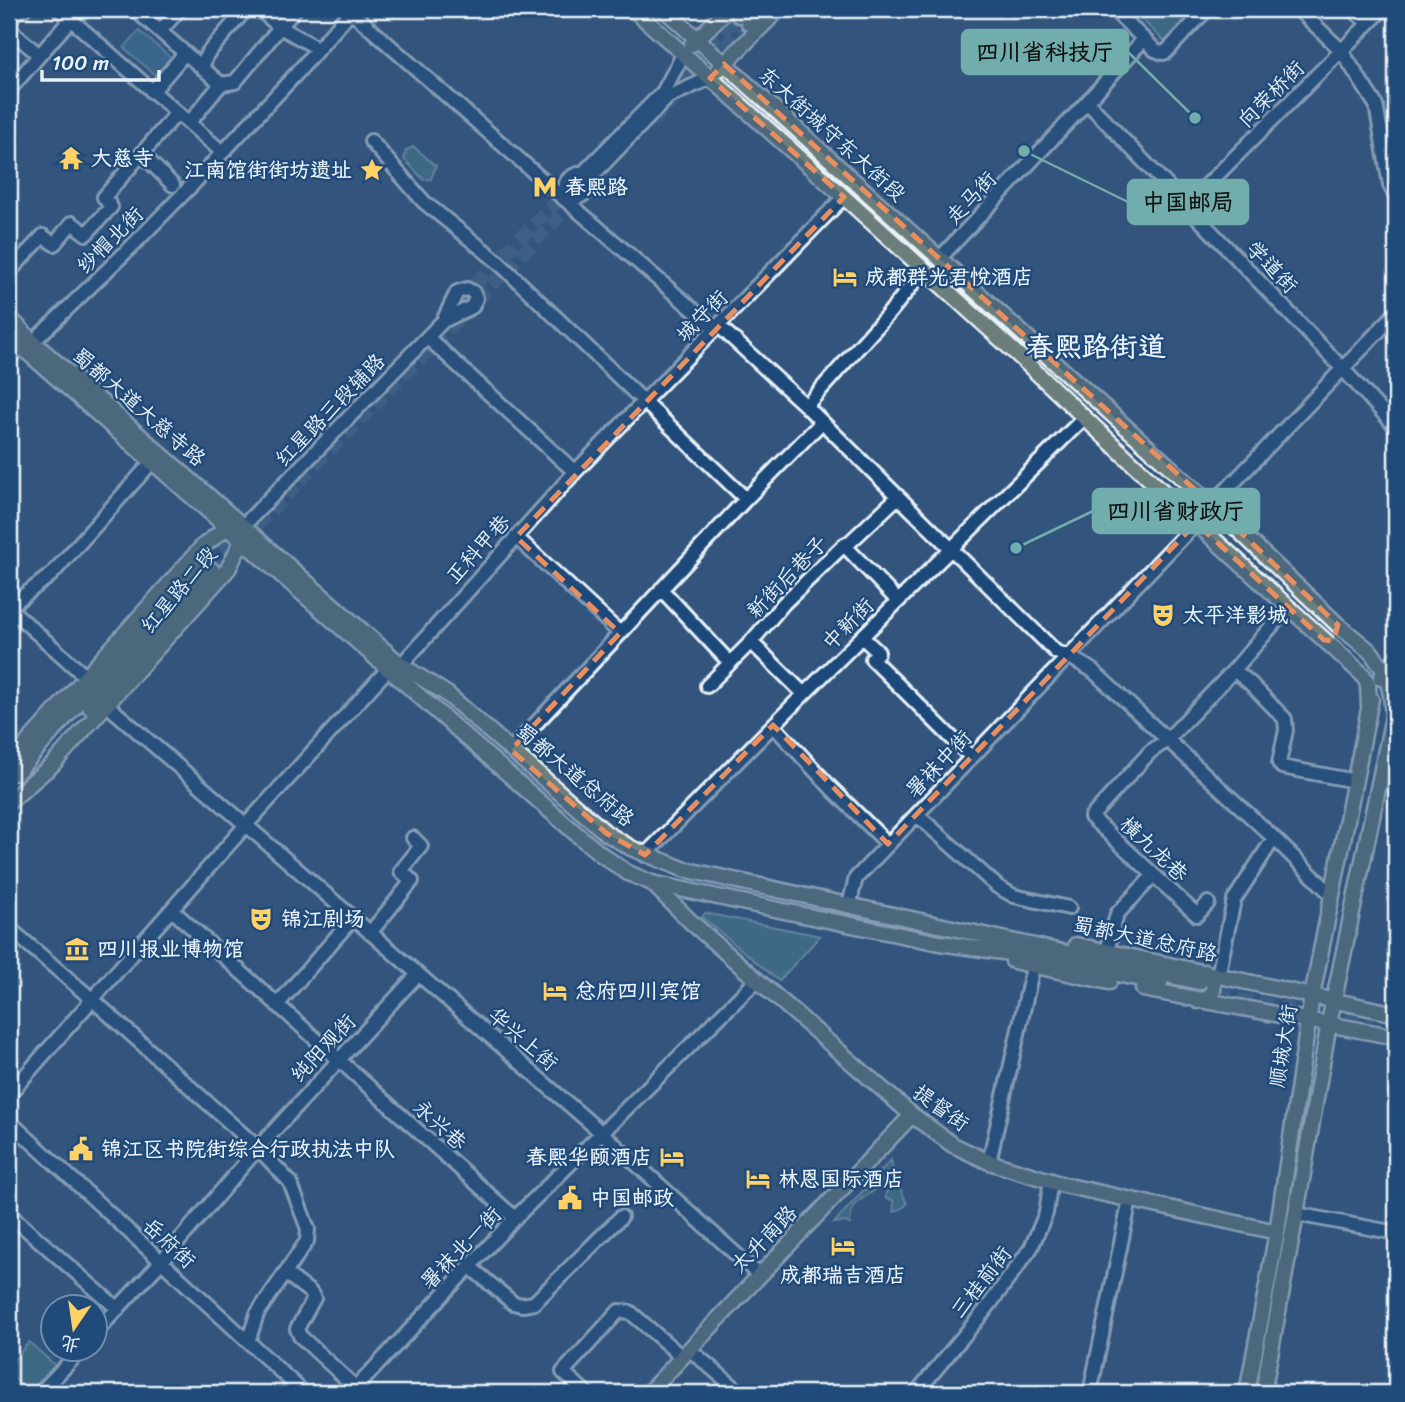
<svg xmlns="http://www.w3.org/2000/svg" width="1405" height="1402" viewBox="0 0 1405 1402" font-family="Sriracha,'LXGW WenKai TC',sans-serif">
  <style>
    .green { fill: #4c818e; stroke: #9ab9c3; stroke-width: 2 }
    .water { fill: #41799c; stroke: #84a9c1; stroke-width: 2 }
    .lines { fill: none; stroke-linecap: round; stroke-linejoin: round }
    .major-tunnel { stroke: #4e6c8f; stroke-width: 14; stroke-dasharray: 14 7; stroke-linecap: butt }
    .minor-casing { stroke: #e8f1f8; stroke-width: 18 }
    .major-casing { stroke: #e8f1f8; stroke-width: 19 }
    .minor { stroke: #1f4a7a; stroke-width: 12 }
    .major { stroke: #6c7e7c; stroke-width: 14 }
    .marked { fill: none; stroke: #e88e5f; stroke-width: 5; stroke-dasharray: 14 9; stroke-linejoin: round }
    .labels { text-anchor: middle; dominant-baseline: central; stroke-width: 5; stroke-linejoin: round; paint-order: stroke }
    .street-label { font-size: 21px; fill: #e8f1f8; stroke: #1f4a7a }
    .poi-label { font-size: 21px; font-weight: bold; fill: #e8f1f8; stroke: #1f4a7a; text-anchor: start }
    .district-label { font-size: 28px; font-weight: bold; fill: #e8f1f8; stroke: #1f4a7a }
    .leader { fill: none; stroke: #71adac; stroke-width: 2.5 }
    .callout-dot { fill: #71adac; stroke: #1f4a7a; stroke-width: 2.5 }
    .callout { fill: #71adac; stroke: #71adac; stroke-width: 2.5 }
    .callout-label { font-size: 23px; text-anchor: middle; font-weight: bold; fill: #111 }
  </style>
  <rect width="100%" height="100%" fill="#33557d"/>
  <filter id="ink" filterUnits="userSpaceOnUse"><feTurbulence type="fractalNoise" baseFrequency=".0143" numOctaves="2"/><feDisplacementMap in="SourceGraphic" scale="14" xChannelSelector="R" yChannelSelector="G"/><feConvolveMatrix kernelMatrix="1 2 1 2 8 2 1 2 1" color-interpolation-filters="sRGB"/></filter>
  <g filter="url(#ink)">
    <path class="green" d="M1131 9H1174L1182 17 1183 26 1171 39 1163 40Z
      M414 147 436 166 431 179 424 180 404 159 406 150Z
      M705 913 820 936 779 981 702 917Z
      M891 1160 893 1171 907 1204 901 1209 894 1212 893 1200 886 1199V1193L892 1185 885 1179C881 1183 877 1189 872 1192 857 1203 851 1202 850 1224L845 1222 834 1223Z
      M29 1342 57 1367 34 1393H31L9 1374V1366Z"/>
    <path class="water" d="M139 31 176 62 161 80 124 48Z"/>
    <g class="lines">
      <path class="major-tunnel" d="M664 91 739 15
        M651 122 749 23
        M446 314 589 168
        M203 562 241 524
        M212 570 578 197
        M1197 991 1340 1019
        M1326 1007 1374 1016"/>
      <g class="minor-casing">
        <path id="minor" d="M59 9 222 152
          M134 9 221 84
          M259 9 280 27 310 44
          M348 9 562 197 710 324 719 326 806 406 1056 652 1068 656 1092 670 1274 838 1332 895
          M1113 9 1155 50 1163 53 1166 52 1207 9
          M1298 9 1341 50 1376 105 1390 185 1396 197
          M1353 9 1368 23
          M9 21 17 11 24 9
          M9 29 39 55
          M160 31 180 9
          M684 53 663 92 584 172C581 173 577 174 573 176 562 182 563 194 574 199L583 195 591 177 668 97 710 78
          M202 68 207 54 246 9
          M9 90 71 19
          M152 92 185 53
          M1087 102 1342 368 1396 427
          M189 123 221 84 235 82 295 9
          M371 141 424 202 497 261 746 499
          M142 154 173 185
          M1186 206 1383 9
          M939 259 1087 102 1144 39
          M9 272 43 236 54 244 72 223 86 234 111 207 104 197 177 113
          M428 338 575 472
          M9 359 20 346 33 342 132 246 193 184 297 73 353 9
          M806 406 890 312 924 270
          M1212 505 1396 313
          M243 526 443 321 457 292 467 289 473 292 476 298 472 307 443 321
          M516 537 620 633
          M844 545 898 601
          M661 589 730 663
          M9 607 52 574 152 462
          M9 608 86 677
          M862 637 878 652 872 659 971 757
          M751 642 804 694
          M401 665 575 472 844 197
          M1234 670 1250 683 1285 719 1286 730 1279 763 1282 767 1355 781
          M707 686 751 642 784 603 844 545 850 542 898 497
          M106 704 603 1134 759 1275
          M773 725 832 789 888 844
          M511 750 746 499 822 422
          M917 815 998 887 1014 896 1069 908
          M645 855 804 694 1084 418
          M1208 903 1197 915 1091 817 1150 752 1167 740 1234 670 1288 607
          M849 905 856 878 1196 523
          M172 910 515 1218
          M9 928 93 1000 258 1148 290 1182 308 1229 307 1241 257 1314 250 1336
          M370 933 412 881 401 871 421 846 413 838
          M1107 951 1117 914 1154 875
          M1218 976 1234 900 1274 838
          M277 1005 353 918
          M9 1094 246 825 388 669
          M9 1121 304 1393
          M989 1162 1033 967
          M9 1214 118 1309
          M1296 1214 1396 1233
          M469 1266 513 1303 522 1305 534 1303 621 1217
          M285 1273 310 1292 314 1298 297 1329 300 1336 356 1388
          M94 1334 161 1262 258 1148 418 974
          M689 1349 741 1393
          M40 1393 81 1350
          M351 1393 515 1218 757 980
          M586 1393 563 1372 619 1311 630 1312 682 1357
          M916 1393 987 1308 1031 1248 1046 1213 1051 1180
          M1090 1393 1130 1199"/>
      </g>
      <g class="major-casing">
        <path id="major" d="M633 9 844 197 1018 355 1196 523 1363 675 1368 684 1369 707
          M664 9 1212 505 1338 625 1371 652 1385 672 1391 694 1393 715
          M739 15 745 9
          M749 23 764 9
          M692 44 728 9
          M718 70 779 9
          M9 317 33 342 401 665 447 694 606 833 631 848 683 869 1199 982
          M9 336 580 837 602 855 628 873 652 883 798 914 940 943 1030 956 1160 983
          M1381 678 1396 658
          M90 707 212 570
          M9 773 28 742 202 547 227 527H235
          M16 773 203 562
          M9 802 53 764 228 569 242 541 243 534
          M652 883 690 921 757 980 912 1115 953 1145 989 1162 1064 1185 1277 1232
          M1076 945 1396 1014
          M1013 961 1109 982
          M1143 989 1396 1037
          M1198 1001C1216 998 1218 984 1205 972
          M648 1393 912 1115
          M1247 1393 1277 1232 1312 996 1371 699
          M1263 1393 1296 1214 1329 1023 1395 707"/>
      </g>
      <use href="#minor" class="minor"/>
      <use href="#major" class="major"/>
    </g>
  </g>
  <path d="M0 0H1405V1402H0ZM724 64 1212 505 1338 625 1333 641 1324 640 1196 523 888 844 773 725 645 855 606 833 511 750 620 633 516 537 844 197 710 78Z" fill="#33557d" fill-opacity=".55" fill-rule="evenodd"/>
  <path class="marked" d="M724 64 1212 505 1338 625 1333 641 1324 640 1196 523 888 844 773 725 645 855 606 833 511 750 620 633 516 537 844 197 710 78Z"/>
  <defs>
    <g id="temple-bare" transform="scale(1.89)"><path d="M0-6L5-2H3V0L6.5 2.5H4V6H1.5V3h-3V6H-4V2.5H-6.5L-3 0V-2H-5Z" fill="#ffd166" stroke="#1f4a7a" stroke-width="2.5" paint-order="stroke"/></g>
    <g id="sight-bare" transform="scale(1.89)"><path d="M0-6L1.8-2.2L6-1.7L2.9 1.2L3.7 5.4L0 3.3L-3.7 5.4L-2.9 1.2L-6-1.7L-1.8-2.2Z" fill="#ffd166" stroke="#1f4a7a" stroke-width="2.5" paint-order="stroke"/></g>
    <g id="metro-bare" transform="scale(1.89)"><path d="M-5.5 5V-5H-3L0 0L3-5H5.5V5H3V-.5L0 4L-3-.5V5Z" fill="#ffd166" stroke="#1f4a7a" stroke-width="2.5" paint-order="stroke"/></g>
    <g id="hotel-bare" transform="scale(1.89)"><path d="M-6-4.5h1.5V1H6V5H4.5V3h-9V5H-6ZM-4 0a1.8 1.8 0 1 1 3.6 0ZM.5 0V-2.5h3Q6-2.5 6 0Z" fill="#ffd166" stroke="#1f4a7a" stroke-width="2.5" paint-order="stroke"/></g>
    <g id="theatre-bare" transform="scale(1.89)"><path d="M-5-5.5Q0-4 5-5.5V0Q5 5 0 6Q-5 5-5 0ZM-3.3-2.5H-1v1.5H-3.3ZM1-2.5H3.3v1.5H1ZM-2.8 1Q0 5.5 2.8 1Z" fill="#ffd166" stroke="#1f4a7a" stroke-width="2.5" paint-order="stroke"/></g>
    <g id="museum-bare" transform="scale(1.89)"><path d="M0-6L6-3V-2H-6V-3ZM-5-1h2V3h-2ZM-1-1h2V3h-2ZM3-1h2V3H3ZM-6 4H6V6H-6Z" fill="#ffd166" stroke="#1f4a7a" stroke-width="2.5" paint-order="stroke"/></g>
    <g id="civic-bare" transform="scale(1.89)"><path d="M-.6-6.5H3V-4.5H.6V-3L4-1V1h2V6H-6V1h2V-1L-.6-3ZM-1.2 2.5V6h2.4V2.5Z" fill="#ffd166" stroke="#1f4a7a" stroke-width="2.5" paint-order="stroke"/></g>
  </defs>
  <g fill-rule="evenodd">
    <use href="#temple-bare" x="71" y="158"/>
    <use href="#sight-bare" x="372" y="170"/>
    <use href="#metro-bare" x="545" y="187"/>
    <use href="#hotel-bare" x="845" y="277"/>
    <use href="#theatre-bare" x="1163" y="615"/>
    <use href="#theatre-bare" x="261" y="919"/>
    <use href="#museum-bare" x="77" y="949"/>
    <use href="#hotel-bare" x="555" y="991"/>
    <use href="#civic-bare" x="81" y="1149"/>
    <use href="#hotel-bare" x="672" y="1157"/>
    <use href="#hotel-bare" x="758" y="1179"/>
    <use href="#civic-bare" x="570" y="1198"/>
    <use href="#hotel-bare" x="843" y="1246"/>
  </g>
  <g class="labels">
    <g class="street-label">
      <text transform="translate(1271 94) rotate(-45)">向荣桥街</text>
      <text transform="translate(832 134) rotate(42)">东大街城守东大街段</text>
      <text transform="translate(971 198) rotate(-47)">走马街</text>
      <text transform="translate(110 240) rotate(-45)">纱帽北街</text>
      <text transform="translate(1272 267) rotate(46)">学道街</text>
      <text transform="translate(702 316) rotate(-45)">城守街</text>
      <text transform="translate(139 407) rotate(41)">蜀都大道大慈寺路</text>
      <text transform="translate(330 410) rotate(-46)">红星路三段辅路</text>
      <text transform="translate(478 549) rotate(-48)">正科甲巷</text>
      <text transform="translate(787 577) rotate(-46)">新街后巷子</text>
      <text transform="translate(179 590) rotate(-50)">红星路二段</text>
      <text transform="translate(848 624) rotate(-45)">中新街</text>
      <text transform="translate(939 764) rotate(-46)">署袜中街</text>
      <text transform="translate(575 775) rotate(40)">蜀都大道总府路</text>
      <text transform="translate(1154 849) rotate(43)">横九龙巷</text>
      <text transform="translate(1145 939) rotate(12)">蜀都大道总府路</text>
      <text transform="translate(523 1039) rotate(41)">华兴上街</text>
      <text transform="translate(1283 1046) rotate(-81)">顺城大街</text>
      <text transform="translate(323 1048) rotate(-47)">纯阳观街</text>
      <text transform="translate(941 1108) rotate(36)">提督街</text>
      <text transform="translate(440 1125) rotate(42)">永兴巷</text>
      <text transform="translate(764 1239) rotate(-46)">太升南路</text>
      <text transform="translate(169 1243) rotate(43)">岳府街</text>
      <text transform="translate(461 1248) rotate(-46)">署袜北一街</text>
      <text transform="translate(981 1282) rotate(-52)">三桂前街</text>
    </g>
    <g class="poi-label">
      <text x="91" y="158">大慈寺</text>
      <text x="352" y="170" text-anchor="end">江南馆街街坊遗址</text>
      <text x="565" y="187">春熙路</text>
      <text x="865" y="277">成都群光君悦酒店</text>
      <text x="1183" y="615">太平洋影城</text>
      <text x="281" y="919">锦江剧场</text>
      <text x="97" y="949">四川报业博物馆</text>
      <text x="575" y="991">总府四川宾馆</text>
      <text x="101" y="1149">锦江区书院街综合行政执法中队</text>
      <text x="652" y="1157" text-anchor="end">春熙华颐酒店</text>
      <text x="778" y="1179">林恩国际酒店</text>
      <text x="590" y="1198">中国邮政</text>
      <text x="843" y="1275" text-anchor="middle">成都瑞吉酒店</text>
    </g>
    <g class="district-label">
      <text x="1096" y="346">春熙路街道</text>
    </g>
  </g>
  <path class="leader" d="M1195 118L1128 52M1024 151L1128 202M1016 548L1093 511"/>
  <g class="callout-dot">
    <circle cx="1195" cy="118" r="7"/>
    <circle cx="1024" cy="151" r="7"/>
    <circle cx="1016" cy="548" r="7"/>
  </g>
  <g class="callout">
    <rect x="962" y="30" width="166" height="44" rx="7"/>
    <rect x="1128" y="180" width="120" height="44" rx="7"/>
    <rect x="1093" y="489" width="166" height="44" rx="7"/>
  </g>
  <g class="callout-label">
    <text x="1045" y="60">四川省科技厅</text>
    <text x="1188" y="210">中国邮局</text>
    <text x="1176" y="519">四川省财政厅</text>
  </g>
  <rect width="1405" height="1402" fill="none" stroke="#1f4a7a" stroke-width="35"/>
  <rect x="18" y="18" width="1370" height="1367" fill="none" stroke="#e8f1f8" stroke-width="2.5" filter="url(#ink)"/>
  <g transform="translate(74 1328) rotate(193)"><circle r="33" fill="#1f4a7a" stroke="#6f8dac" stroke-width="2"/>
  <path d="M0-5L12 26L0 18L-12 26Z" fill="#ffd166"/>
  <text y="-10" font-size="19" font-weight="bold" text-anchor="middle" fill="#e8f1f8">北</text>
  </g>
  <path d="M42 70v10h117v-10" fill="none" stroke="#e8f1f8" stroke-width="3.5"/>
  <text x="52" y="70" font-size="21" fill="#e8f1f8" stroke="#1f4a7a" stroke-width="5" paint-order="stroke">100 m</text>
</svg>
